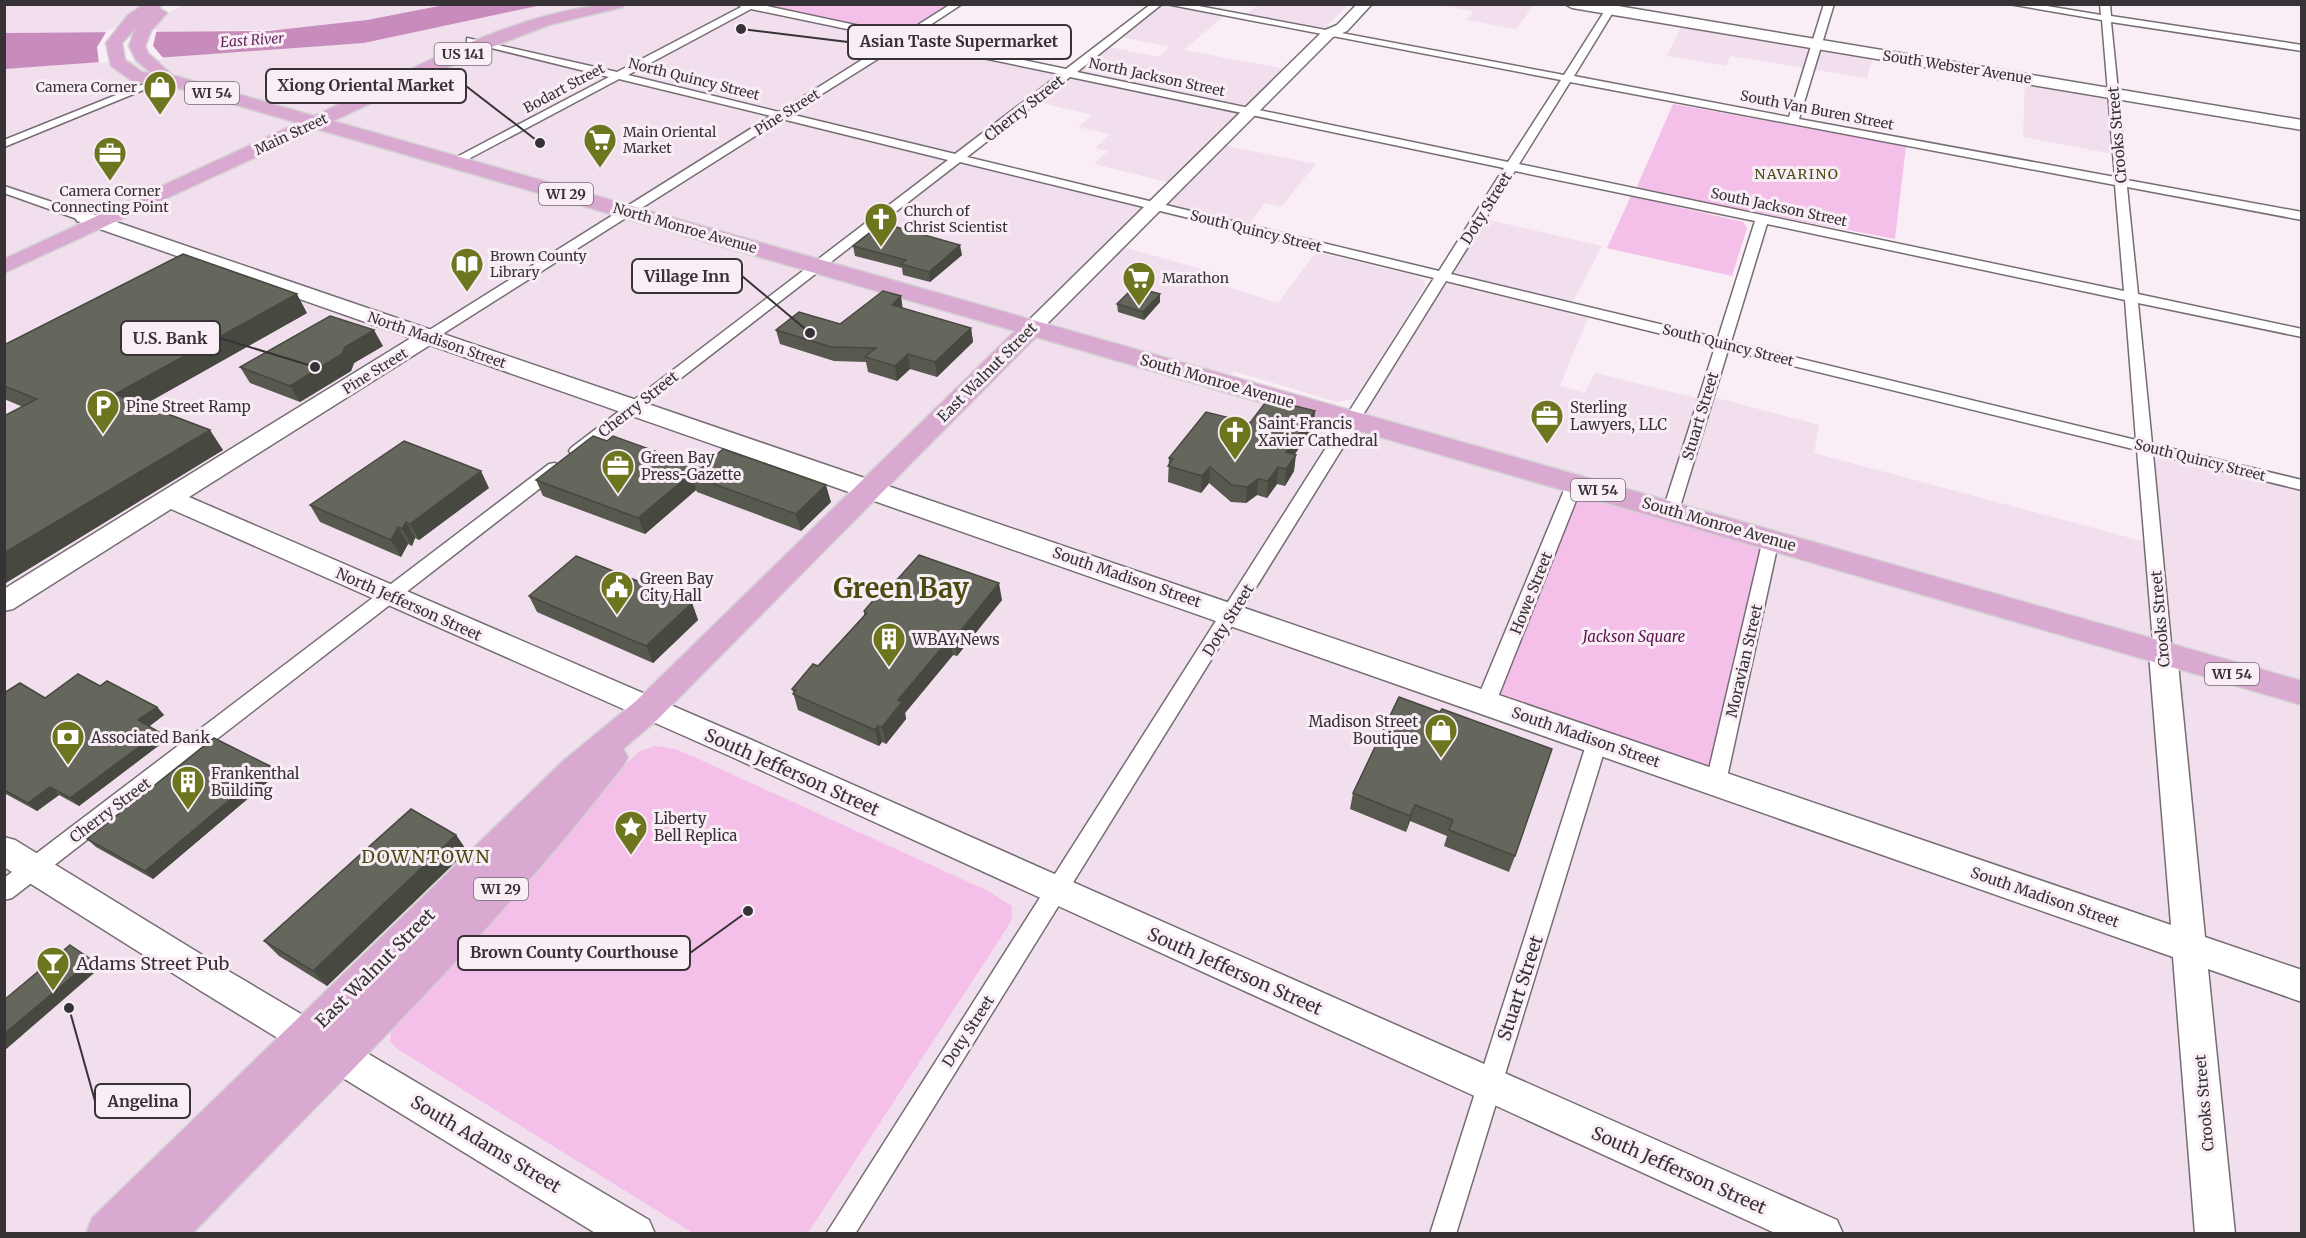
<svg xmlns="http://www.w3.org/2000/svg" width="2306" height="1238" viewBox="0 0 2306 1238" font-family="Merriweather,serif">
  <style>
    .built { fill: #f1dfed; fill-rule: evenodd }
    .green { fill: #f4bfe9 }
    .water { fill: #c78cbb }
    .pier { fill: #f9edf6 }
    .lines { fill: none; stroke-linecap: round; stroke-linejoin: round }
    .street-casing { stroke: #766d74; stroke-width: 3 }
    .secondary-casing { stroke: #766d74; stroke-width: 3 }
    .primary-casing { stroke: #d3d2d3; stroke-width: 3 }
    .street { fill: #fff; fill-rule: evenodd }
    .secondary { fill: #fff; fill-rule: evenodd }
    .primary { fill: #daa9d1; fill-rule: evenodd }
    .wall { fill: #57594f }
    .shaded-wall { fill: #474840 }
    .building { fill: #65675c; stroke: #474840; stroke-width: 1.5 }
    .labels { text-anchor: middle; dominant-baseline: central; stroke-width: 6; stroke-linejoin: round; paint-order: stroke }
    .far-water-label { font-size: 14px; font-style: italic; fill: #641f5a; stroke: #f9edf6 }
    .shield { fill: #f9edf6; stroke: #706a6f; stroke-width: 1.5 }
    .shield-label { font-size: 14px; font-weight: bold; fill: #363235 }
    .far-street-label { font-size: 14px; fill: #363235; stroke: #f9edf6 }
    .far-poi-label { font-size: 14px; fill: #363235; stroke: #f9edf6; text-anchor: start }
    .far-neighbourhood-label { font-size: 14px; letter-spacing: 1.5px; fill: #474d11; stroke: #f9edf6 }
    .street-label { font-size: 15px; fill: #363235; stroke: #f9edf6 }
    .poi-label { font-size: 15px; fill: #363235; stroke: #f9edf6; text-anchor: start }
    .park-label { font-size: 15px; font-style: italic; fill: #59134f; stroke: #f9edf6 }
    .near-street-label { font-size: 18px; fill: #363235; stroke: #f9edf6 }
    .quarter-label { font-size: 18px; letter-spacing: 1.5px; fill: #474d11; stroke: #f9edf6 }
    .near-poi-label { font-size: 18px; fill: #363235; stroke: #f9edf6; text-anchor: start }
    .town-label { font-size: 27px; font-weight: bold; fill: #474d11; stroke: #f9edf6 }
    .leader { fill: none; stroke: #363235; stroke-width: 2 }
    .callout-dot { fill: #363235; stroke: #f9edf6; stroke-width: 2 }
    .callout { fill: #f9edf6; stroke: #363235; stroke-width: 2 }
    .callout-label { font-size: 16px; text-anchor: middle; font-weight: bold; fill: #363235 }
  </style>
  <rect width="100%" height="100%" fill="#f9edf6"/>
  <path class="built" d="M741 4 1069 72 1104 46 1159 57 1170 47 1116 36 1158 5 1225 15 1184 50 1291 70 1220 141 1228 146 1316 164 1281 207 1265 203 1246 228 1155 206 1116 245 1230 277 1222 285 1278 303 1316 252 1419 277 1424 281 1425 287 1355 399 1337 402 1233 371 1225 382 1354 420 1480 218 1602 246 1567 313 1588 318 1560 386 1585 393 1595 373 1705 400 1706 395 1819 425 1814 453 2153 544 2145 447 2301 485V1233L5 1234V69L364 43 542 5ZM1033 101 1092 115 1078 127 1110 134 1095 148 1108 151 1094 164 1175 184 1154 206 958 158Z
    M4 5H144L109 32 5 33Z
    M182 5H444L367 20 294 29 151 32 166 15Z
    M1258 5H1348L1328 25V34L1242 18Z
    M1439 5H1534L1516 29 1467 20 1474 11Z
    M1684 21 1874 53 1867 78 1730 56 1726 66 1667 56Z
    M2025 78 2113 93 2119 155 2023 137Z"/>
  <path class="green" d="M741 5H958L905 38Z
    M1673 104 1906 146 1895 239 1636 189Z
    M1631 196 1743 222 1747 228 1732 276 1607 248Z
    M1575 483 1771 539 1716 782 1486 702Z
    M655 746 675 749 694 757 988 891 1012 906V919L1007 928 808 1233H693L396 1048 390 1041 392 1023 630 760 640 751Z"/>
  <path class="water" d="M444 5H542L364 43 5 69V33L268 31 367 20Z"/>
  <path class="pier" d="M108 29H157L153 46 164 59 99 63 97 47Z"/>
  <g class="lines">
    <g class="street-casing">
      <path id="street" d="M737 4H757L902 35 951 4H962L912 37 1066 69 1151 4H1162L1077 72 1508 162 1561 80 1166 4H1188L1564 75 1609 4H1618L1574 76 1789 117 1824 4H1834L1799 119 2115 177 2102 20 2009 4H2035L2101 15 2100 4H2110L2111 16 2302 45V51L2111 22 2127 180 2302 212V220L2127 187 2138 294 2302 329V337L2138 303 2152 444 2302 480V490L2153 454 2172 654 2170 659H2156L2154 654 2137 450 1728 350 1679 510 1671 515 1663 510 1715 347 1446 281 855 1234H826L1434 278 960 162 583 454H571L569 451 571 448 948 160 782 119 433 340H423V334L771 116 619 79 459 164H451V160L609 77 467 42V38L617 72 741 7ZM751 9 895 39 779 112 628 75ZM905 42 1060 74 955 154 790 114ZM1070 77 1504 168 1439 271 967 157ZM1570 82 2115 185 2124 291 1519 164ZM1515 171 1755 221 1718 338 1451 274ZM1767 224 2125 300 2136 440 1731 342Z
        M161 77 170 79 4 147V140Z
        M4 186 88 214 90 217 88 220H80L4 193Z
        M555 463 563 468 561 472 12 898 4 900V878L549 464Z
        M1575 478 1583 483 1496 702 1493 707 1486 709 1479 707 1476 702 1567 483Z
        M1771 533 1779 539 1726 782 1723 788 1716 790 1709 788 1706 782 1763 539Z
        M1597 734 1604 737 1607 742 1456 1234H1430L1587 742 1590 737Z"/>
    </g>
    <g class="secondary-casing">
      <path id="secondary" d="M1357 4H1372L1347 31 1333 37 1039 332H1025L1022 328 1025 324 1323 31 1337 25Z
        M1565 4 1612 5 2302 120V130L1572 8Z
        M84 211 2171 925 2149 654 2153 647 2163 644 2173 647 2177 654 2205 937 2302 970V1002L2208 969 2235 1234H2195L2173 957 430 345 189 497 754 741 1837 1220 1843 1234H1777L732 757 171 509 13 609 4 611V589L411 338 77 221 75 217Z
        M4 837 15 840 225 969 649 1220 655 1234H597L201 991 4 867Z"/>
    </g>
    <g class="primary-casing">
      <path id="primary" d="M144 4H163L159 8 167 13 151 31 145 46 148 53 172 75 314 116C404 74 525 4 625 4L623 7 549 25 492 47 333 121 2302 681V705L1036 337 658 719 623 749 628 757 623 766C493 934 340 1081 192 1234H86L92 1218 563 761 636 701 1015 331 317 129 4 273V259L298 123 164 84 132 81 111 66 106 43 128 15ZM145 18 135 29 129 46 136 60 151 73 142 72 125 60 122 43Z"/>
    </g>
    <use href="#street" class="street"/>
    <use href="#secondary" class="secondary"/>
    <use href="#primary" class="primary"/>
  </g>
  <path class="wall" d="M853 246 962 255 930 282 903 275 902 268 855 256Z
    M1160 302 1144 320 1118 312 1117 304Z
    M903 308 971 328 973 342 937 377 910 369 897 381 868 372 866 362 834 361 780 344 776 330 840 324Z
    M307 313 144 405 223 450 4 584V416L23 407 4 399V345Z
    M383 346 354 363 351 371 300 402 250 383 240 367Z
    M1315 411 1313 428 1295 454 1294 471 1285 486 1277 484 1267 498 1257 495 1246 503 1231 502 1209 483 1201 493 1168 482 1169 458 1250 423Z
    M607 441 699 469 831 502 801 531 697 492 696 490 645 534 543 496 536 480Z
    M489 488 419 540 415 538 412 546 408 544 401 557 320 522 310 505Z
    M887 591 1002 600 957 656 953 655 905 713 906 719 886 744 882 742 879 746 798 710 792 689 818 666 864 615V611Z
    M529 596 692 603 698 620 653 663 537 612Z
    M4 693 45 698 157 707 164 715 149 726 159 732 166 740 79 806 59 795 37 811 4 793Z
    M1399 697 1515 856 1509 872 1444 846 1447 836 1410 821 1406 832 1350 809 1353 793Z
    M270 766 277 774 153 879 96 847 87 839Z
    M456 835 467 851 327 986 279 956 264 941Z"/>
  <path class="shaded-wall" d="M960 245 962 255 930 282 929 272Z
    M297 294 307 313 129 413 115 394Z
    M1160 294V302L1144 320 1143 312Z
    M901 296 903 310 892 305Z
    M971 328 973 342 937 377 935 362Z
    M374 330 383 346 354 363 351 371 300 402 290 386 345 347Z
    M908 354 910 369 897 381 895 366Z
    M1315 411 1313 428 1285 468 1286 452Z
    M210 430 223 450 4 584V553Z
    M1296 455 1294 471 1285 486 1286 469Z
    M699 467 703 480 692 476 696 490 645 534 638 518Z
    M1210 467 1209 483 1201 493 1202 476Z
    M1278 467 1277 484 1267 498 1268 481Z
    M481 471 489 488 419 540 410 524Z
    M1258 479 1257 495 1246 503 1247 487Z
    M826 485 831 502 801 531 796 514Z
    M406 522 415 538 412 546 402 529Z
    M398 527 408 544 401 557 391 540Z
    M999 583 1002 600 957 656 954 639Z
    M692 603 698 620 653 663 646 646Z
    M950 638 953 655 905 713 906 719 886 744 882 727 898 700Z
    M157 707 164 715 146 729 138 720Z
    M878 726 882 742 879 746 875 730Z
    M159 732 166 740 79 806 70 798Z
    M270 766 277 774 153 879 145 871Z
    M50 787 59 795 37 811 28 803Z
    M1415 805 1410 821 1406 832 1410 816Z
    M456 835 467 851 327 986 313 971Z
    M92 960 101 967 4 1051V1034Z"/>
  <path class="building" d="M882 223 960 245 929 272 901 264 906 260 853 246Z
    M183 254 297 294 115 394 210 430 4 553V416L37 399 4 386V345Z
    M1134 287 1160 294 1143 312 1117 304Z
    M883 291 901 296 892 305 971 328 935 362 908 354 895 366 865 357 876 348 831 347 776 330 799 312 840 324Z
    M330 316 374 330 345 347 342 354 290 386 240 367Z
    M1268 399 1315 411 1286 452 1296 455 1286 469 1278 467 1268 481 1258 479 1247 487 1232 485 1210 467 1202 476 1168 466 1173 459 1169 458 1206 412 1250 423Z
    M593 436 607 441 613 436 699 467 638 518 536 480Z
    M404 441 481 471 410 524 406 522 402 529 398 527 391 540 310 505Z
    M723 449 826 485 796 514 692 476Z
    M919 555 999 583 954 639 950 638 898 700 902 702 882 727 878 726 875 730 793 694 796 690 792 689 813 664 818 666 867 613 864 611 883 589 887 591Z
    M576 556 692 603 646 646 529 596Z
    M78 674 100 686 107 681 157 707 138 720 159 732 70 798 50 787 28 803 4 790V693L20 683 45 698Z
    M1399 697 1440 712 1442 709 1552 749 1515 856 1449 830 1453 820 1415 805 1410 816 1353 793Z
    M214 738 270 766 145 871 87 839Z
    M411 809 456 835 313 971 264 941Z
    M70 945 92 960 4 1034V1000Z"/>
  <defs>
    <g id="shop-pin" transform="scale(1.725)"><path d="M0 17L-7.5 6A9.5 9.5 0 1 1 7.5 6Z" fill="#6d751e" stroke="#f9edf6"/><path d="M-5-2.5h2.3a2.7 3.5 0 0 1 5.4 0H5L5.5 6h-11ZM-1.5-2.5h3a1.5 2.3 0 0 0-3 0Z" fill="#fff"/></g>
    <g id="supermarket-pin" transform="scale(1.725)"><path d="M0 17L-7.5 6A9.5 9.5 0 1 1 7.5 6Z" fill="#6d751e" stroke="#f9edf6"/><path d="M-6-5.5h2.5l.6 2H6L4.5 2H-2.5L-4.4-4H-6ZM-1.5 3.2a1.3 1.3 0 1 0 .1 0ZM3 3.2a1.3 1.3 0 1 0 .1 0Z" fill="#fff"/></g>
    <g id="office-pin" transform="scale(1.725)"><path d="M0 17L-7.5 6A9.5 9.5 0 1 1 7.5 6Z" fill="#6d751e" stroke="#f9edf6"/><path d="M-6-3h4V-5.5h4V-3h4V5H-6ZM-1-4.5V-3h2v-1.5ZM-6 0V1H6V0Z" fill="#fff"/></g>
    <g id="church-pin" transform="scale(1.725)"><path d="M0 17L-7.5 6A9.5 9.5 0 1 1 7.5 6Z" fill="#6d751e" stroke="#f9edf6"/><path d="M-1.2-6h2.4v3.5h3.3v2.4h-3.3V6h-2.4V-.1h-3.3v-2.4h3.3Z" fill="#fff"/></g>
    <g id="library-pin" transform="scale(1.725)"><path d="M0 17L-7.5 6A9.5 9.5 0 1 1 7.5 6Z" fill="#6d751e" stroke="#f9edf6"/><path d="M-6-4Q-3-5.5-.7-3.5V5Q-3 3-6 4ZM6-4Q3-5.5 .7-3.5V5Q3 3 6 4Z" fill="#fff"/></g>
    <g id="parking-pin" transform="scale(1.725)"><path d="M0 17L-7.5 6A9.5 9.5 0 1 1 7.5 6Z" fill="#6d751e" stroke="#f9edf6"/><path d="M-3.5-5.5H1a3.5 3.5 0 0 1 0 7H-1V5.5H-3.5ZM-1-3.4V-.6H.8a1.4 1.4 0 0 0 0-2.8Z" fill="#fff"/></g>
    <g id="civic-pin" transform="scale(1.725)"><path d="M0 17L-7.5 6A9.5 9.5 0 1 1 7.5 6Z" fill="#6d751e" stroke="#f9edf6"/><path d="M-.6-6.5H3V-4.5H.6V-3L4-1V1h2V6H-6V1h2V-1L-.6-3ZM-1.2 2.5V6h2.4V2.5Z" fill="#fff"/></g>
    <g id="building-pin" transform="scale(1.725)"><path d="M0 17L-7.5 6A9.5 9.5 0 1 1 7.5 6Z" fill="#6d751e" stroke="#f9edf6"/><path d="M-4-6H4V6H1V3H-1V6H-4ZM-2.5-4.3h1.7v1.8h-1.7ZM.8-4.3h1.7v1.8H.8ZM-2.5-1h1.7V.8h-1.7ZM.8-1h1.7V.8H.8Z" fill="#fff"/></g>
    <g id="bank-pin" transform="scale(1.725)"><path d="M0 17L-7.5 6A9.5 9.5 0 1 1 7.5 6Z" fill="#6d751e" stroke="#f9edf6"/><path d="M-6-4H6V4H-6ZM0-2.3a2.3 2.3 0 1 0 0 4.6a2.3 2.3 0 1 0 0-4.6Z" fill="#fff"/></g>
    <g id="sight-pin" transform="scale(1.725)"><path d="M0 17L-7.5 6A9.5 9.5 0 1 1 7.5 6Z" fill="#6d751e" stroke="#f9edf6"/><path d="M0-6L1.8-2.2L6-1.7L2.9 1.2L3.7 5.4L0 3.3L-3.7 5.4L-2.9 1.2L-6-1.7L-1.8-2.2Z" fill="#fff"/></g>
    <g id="bar-pin" transform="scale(1.725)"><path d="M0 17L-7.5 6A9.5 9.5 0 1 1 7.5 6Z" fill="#6d751e" stroke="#f9edf6"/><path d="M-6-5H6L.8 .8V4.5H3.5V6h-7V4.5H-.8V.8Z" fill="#fff"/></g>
  </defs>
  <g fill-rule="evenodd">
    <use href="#shop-pin" x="160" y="87"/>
    <use href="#supermarket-pin" x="600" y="140"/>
    <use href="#office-pin" x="110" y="153"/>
    <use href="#church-pin" x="881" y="219"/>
    <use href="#library-pin" x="467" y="264"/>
    <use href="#supermarket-pin" x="1139" y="278"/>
    <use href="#parking-pin" x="103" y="406"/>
    <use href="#office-pin" x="1547" y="416"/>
    <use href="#church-pin" x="1235" y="432"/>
    <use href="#office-pin" x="618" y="466"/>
    <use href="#civic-pin" x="617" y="587"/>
    <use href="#building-pin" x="889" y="639"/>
    <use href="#shop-pin" x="1441" y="730"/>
    <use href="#bank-pin" x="68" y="737"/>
    <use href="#building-pin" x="188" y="782"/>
    <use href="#sight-pin" x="631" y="827"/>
    <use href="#bar-pin" x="53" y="963"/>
  </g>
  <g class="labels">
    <g class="far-water-label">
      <text transform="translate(252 40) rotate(-4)">East River</text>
    </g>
    <g class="shield">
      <rect x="434.5" y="43" width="57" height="22" rx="4.5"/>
      <rect x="185" y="82" width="54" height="22" rx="4.5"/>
      <rect x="539" y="183" width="54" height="22" rx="4.5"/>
      <rect x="1571" y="479" width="54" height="22" rx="4.5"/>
      <rect x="2205" y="663" width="54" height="22" rx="4.5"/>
      <rect x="474" y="878" width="54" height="22" rx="4.5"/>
    </g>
    <g class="shield-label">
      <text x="463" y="54">US 141</text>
      <text x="212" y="93">WI 54</text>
      <text x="566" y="194">WI 29</text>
      <text x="1598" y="490">WI 54</text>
      <text x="2232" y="674">WI 54</text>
      <text x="501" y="889">WI 29</text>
    </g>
    <g class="far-street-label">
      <text transform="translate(1957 67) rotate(9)">South Webster Avenue</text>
      <text transform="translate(1157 77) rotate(12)">North Jackson Street</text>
      <text transform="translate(694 79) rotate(14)">North Quincy Street</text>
      <text transform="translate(564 88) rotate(-28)">Bodart Street</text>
      <text transform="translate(1817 110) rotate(11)">South Van Buren Street</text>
      <text transform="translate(787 112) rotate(-32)">Pine Street</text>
      <text transform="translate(291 134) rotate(-25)">Main Street</text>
      <text transform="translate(1779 207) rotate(12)">South Jackson Street</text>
      <text transform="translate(685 228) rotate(16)">North Monroe Avenue</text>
      <text transform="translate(1256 231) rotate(14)">South Quincy Street</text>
      <text transform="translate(437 340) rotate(19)">North Madison Street</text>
      <text transform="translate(1728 345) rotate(14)">South Quincy Street</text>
      <text transform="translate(375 371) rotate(-32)">Pine Street</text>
      <text transform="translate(2200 460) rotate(14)">South Quincy Street</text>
    </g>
    <g class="far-poi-label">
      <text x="137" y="87" text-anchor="end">Camera Corner</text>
      <text x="623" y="132">Main Oriental<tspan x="623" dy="16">Market</tspan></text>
      <text x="110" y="191" text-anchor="middle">Camera Corner<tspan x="110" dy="16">Connecting Point</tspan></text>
      <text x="904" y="211">Church of<tspan x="904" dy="16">Christ Scientist</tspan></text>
      <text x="490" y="256">Brown County<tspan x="490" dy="16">Library</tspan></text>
      <text x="1162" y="278">Marathon</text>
    </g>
    <g class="far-neighbourhood-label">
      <text x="1797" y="174">NAVARINO</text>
    </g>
    <g class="street-label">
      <text transform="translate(1024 108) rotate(-38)">Cherry Street</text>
      <text transform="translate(2117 135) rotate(-95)">Crooks Street</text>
      <text transform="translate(1486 208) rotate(-58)">Doty Street</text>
      <text transform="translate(987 372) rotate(-45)">East Walnut Street</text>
      <text transform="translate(1217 381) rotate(16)">South Monroe Avenue</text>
      <text transform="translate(638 404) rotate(-38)">Cherry Street</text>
      <text transform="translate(1700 416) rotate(-73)">Stuart Street</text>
      <text transform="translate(1719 524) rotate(16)">South Monroe Avenue</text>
      <text transform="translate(1127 577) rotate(19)">South Madison Street</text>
      <text transform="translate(1531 593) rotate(-68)">Howe Street</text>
      <text transform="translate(409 604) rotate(24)">North Jefferson Street</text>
      <text transform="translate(2160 619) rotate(-95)">Crooks Street</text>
      <text transform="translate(1228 620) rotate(-58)">Doty Street</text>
      <text transform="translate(1744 661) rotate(-77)">Moravian Street</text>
      <text transform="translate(1586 737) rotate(19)">South Madison Street</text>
      <text transform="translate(110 810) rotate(-37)">Cherry Street</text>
      <text transform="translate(2045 897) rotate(19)">South Madison Street</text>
      <text transform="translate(968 1031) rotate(-57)">Doty Street</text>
      <text transform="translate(2204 1103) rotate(-95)">Crooks Street</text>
    </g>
    <g class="poi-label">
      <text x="126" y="406">Pine Street Ramp</text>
      <text x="1570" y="407">Sterling<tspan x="1570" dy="17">Lawyers, LLC</tspan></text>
      <text x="1258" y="423">Saint Francis<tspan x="1258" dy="17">Xavier Cathedral</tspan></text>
      <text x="641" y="457">Green Bay<tspan x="641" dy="17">Press-Gazette</tspan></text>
      <text x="640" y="578">Green Bay<tspan x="640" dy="17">City Hall</tspan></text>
      <text x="912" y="639">WBAY News</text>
      <text x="1418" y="721" text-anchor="end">Madison Street<tspan x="1418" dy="17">Boutique</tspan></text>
      <text x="91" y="737">Associated Bank</text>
      <text x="211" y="773">Frankenthal<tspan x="211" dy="17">Building</tspan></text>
      <text x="654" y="818">Liberty<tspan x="654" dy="17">Bell Replica</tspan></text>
    </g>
    <g class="park-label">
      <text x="1634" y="636">Jackson Square</text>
    </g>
    <g class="near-street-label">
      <text transform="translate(792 772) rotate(24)">South Jefferson Street</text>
      <text transform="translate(375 968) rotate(-45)">East Walnut Street</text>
      <text transform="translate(1235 971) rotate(24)">South Jefferson Street</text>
      <text transform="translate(1520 988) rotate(-72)">Stuart Street</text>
      <text transform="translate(486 1144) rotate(31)">South Adams Street</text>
      <text transform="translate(1679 1170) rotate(24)">South Jefferson Street</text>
    </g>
    <g class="quarter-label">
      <text x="426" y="856">DOWNTOWN</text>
    </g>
    <g class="near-poi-label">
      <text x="76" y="963">Adams Street Pub</text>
    </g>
    <g class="town-label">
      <text x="901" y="588">Green Bay</text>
    </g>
  </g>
  <path class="leader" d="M741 29L848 42M540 143L466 86M810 333L742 276M315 367L220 338M748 911L690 953M69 1008L95 1101"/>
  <g class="callout-dot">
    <circle cx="741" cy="29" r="6"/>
    <circle cx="540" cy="143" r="6"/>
    <circle cx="810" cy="333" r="6"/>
    <circle cx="315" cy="367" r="6"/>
    <circle cx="748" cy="911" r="6"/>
    <circle cx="69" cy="1008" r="6"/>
  </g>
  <g class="callout">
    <rect x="848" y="25" width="223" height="34" rx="6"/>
    <rect x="266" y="69" width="200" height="34" rx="6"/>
    <rect x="632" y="259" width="110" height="34" rx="6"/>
    <rect x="121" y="321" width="99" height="34" rx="6"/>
    <rect x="458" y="936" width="232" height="34" rx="6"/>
    <rect x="95" y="1084" width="95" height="34" rx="6"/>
  </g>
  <g class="callout-label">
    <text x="959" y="47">Asian Taste Supermarket</text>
    <text x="366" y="91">Xiong Oriental Market</text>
    <text x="687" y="282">Village Inn</text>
    <text x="170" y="344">U.S. Bank</text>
    <text x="574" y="958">Brown County Courthouse</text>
    <text x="143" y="1107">Angelina</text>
  </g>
  <rect width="2306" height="1238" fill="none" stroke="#363235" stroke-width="12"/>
</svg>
